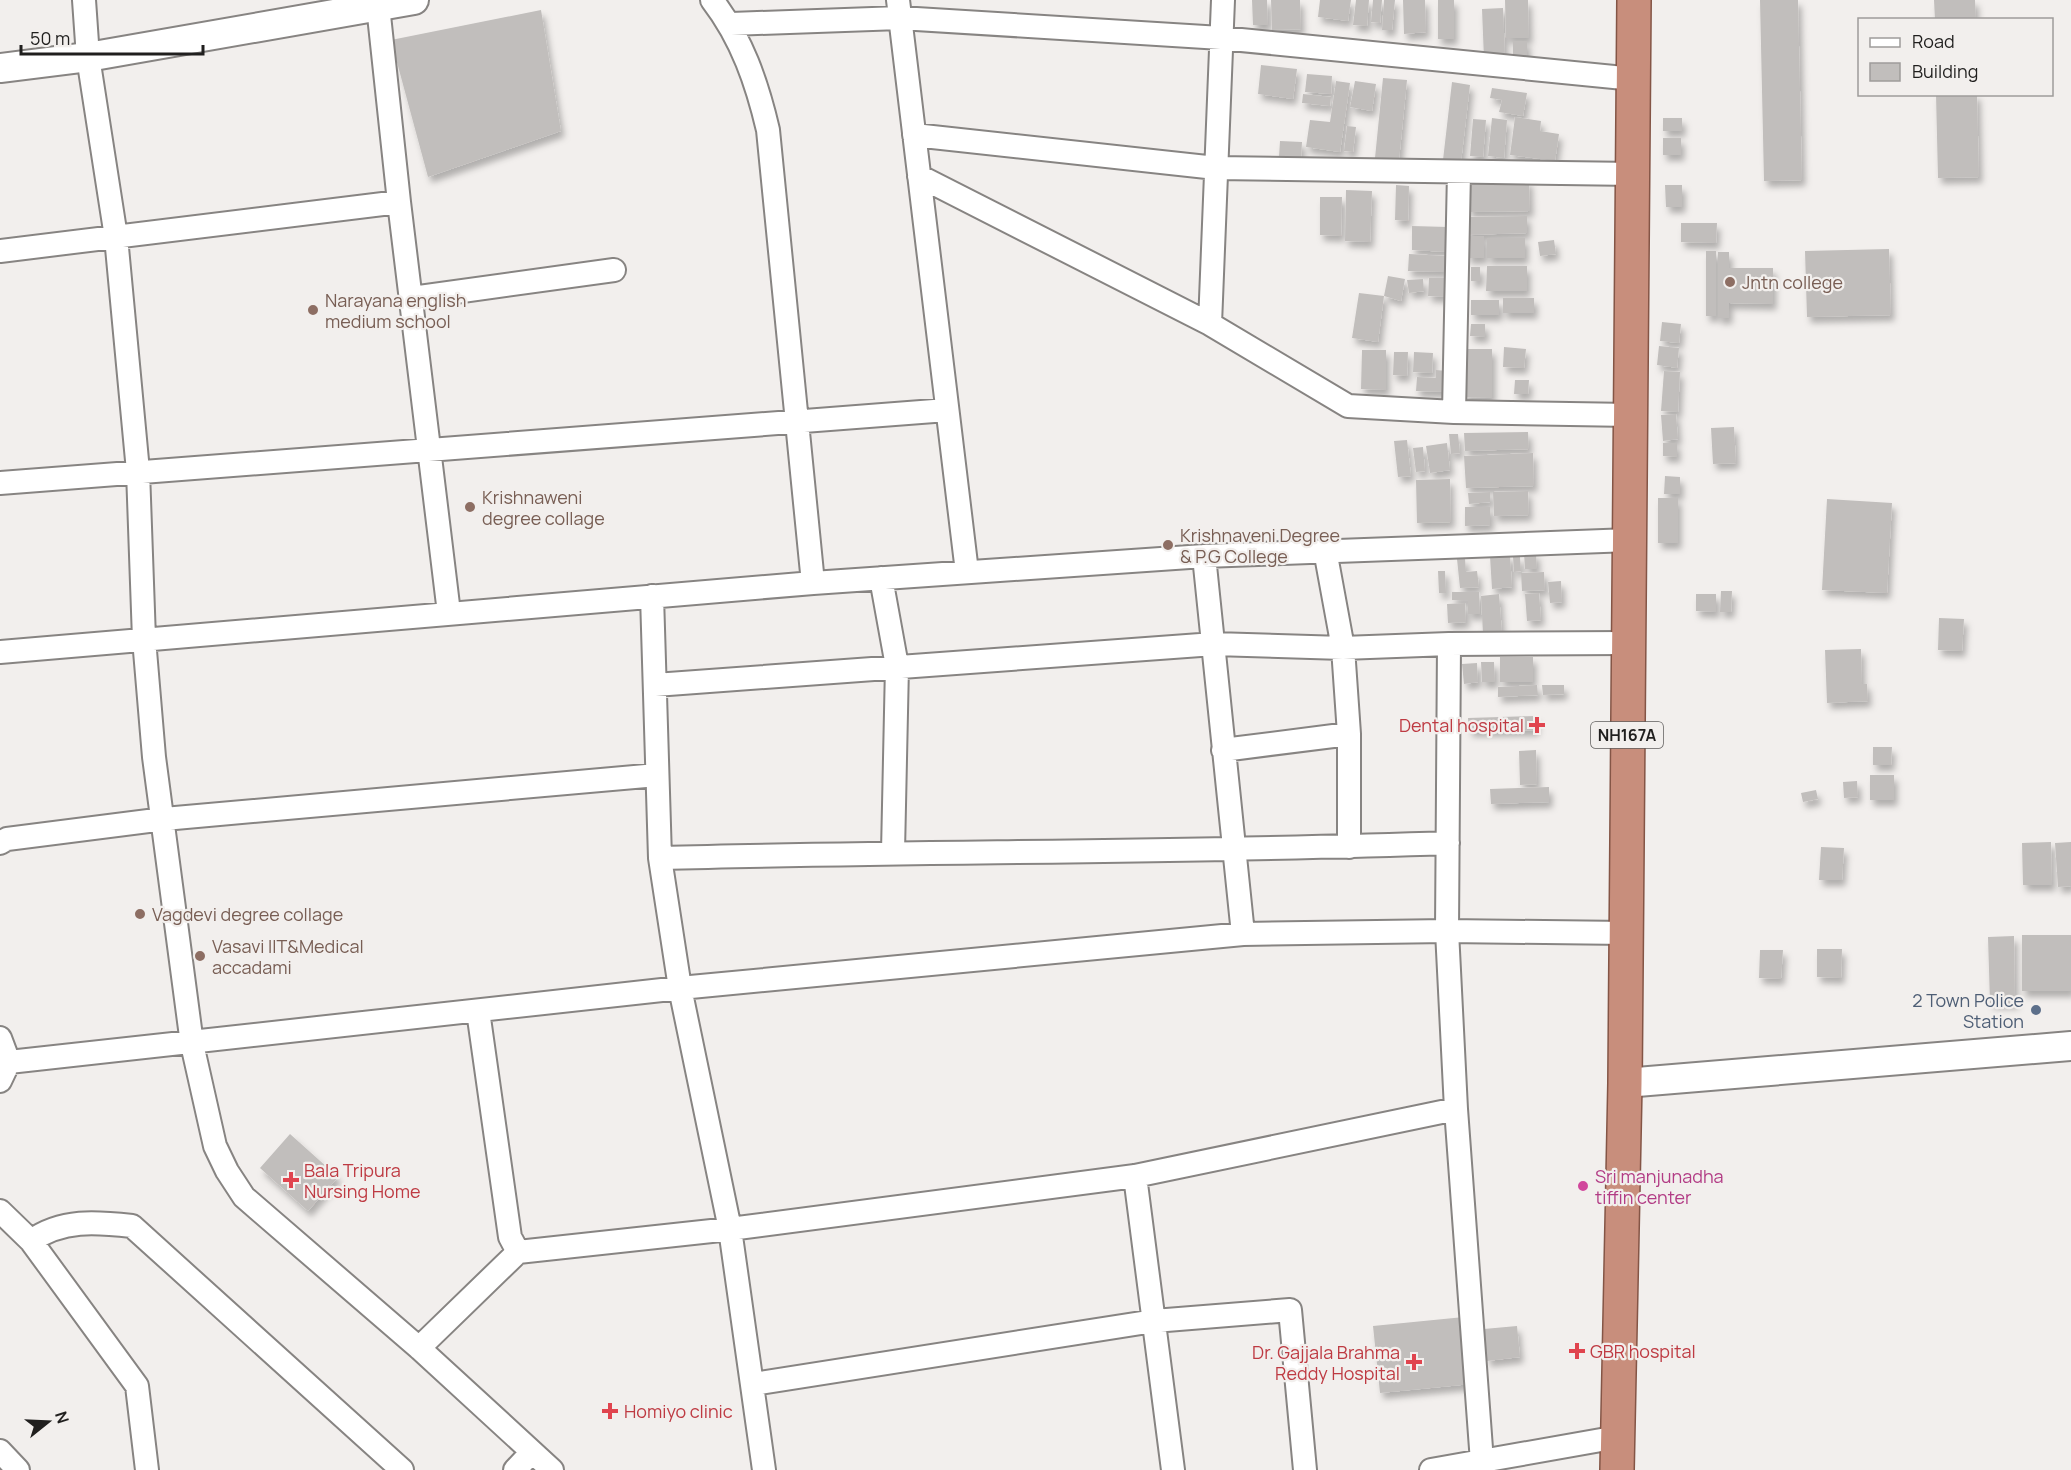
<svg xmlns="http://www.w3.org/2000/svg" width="2071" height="1470" viewBox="0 0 2071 1470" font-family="Manrope,sans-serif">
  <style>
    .building { fill: #c1bebc; filter: url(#shadow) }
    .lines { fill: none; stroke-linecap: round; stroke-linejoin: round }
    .minor-casing { stroke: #878482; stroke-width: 26 }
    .tertiary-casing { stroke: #878482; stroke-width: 32 }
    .trunk-casing { stroke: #845546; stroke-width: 36 }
    .minor { stroke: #fff; stroke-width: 22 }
    .tertiary { stroke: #fff; stroke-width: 28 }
    .trunk { stroke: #c88e7c; stroke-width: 33 }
    .education-dot { fill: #8d6e63; stroke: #f2efed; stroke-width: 2 }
    .health-dot { fill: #e0444e; stroke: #f2efed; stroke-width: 2 }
    .service-dot { fill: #5c6f8a; stroke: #f2efed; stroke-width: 2 }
    .hotel-dot { fill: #d1479c; stroke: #f2efed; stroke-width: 2 }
    .labels { text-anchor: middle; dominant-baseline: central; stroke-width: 4.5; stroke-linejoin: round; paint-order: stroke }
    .shield { fill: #f2efed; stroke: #5f5d5c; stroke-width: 1.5 }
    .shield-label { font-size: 16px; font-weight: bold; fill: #201f1e }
    .education-label { font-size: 18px; fill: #785e54; stroke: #f2efed; text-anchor: start }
    .health-label { font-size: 18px; fill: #be3a42; stroke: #f2efed; text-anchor: start }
    .service-label { font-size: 18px; fill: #4e5e75; stroke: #f2efed; text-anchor: end }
    .hotel-label { font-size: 18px; fill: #b23c85; stroke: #f2efed; text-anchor: start }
  </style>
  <defs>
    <filter id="shadow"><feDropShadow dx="3.5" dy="6" stdDeviation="3" flood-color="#0004"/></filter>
  </defs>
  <rect width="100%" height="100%" fill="#f2efed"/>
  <path class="building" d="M1252 0H1267L1268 25H1253Z
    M1271 0H1300L1301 29 1272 30Z
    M1320 0H1351L1348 21 1318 17Z
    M1356 0H1369L1367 26 1353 25Z
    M1373 0H1382L1380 23 1371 22Z
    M1384 0H1395L1392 30H1382Z
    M1403 0H1425L1426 32 1404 34Z
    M1438 0H1454V39H1438Z
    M1505 0H1528L1529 38H1506Z
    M1760 0H1798L1802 180 1764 181Z
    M1934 0H1975L1976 20H1935Z
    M1503 8 1505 57 1484 59 1482 9Z
    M541 10 561 131 428 177 391 40Z
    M1513 41H1527V60L1513 59Z
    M1261 65 1297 69 1293 99 1258 94Z
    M1307 74 1332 76 1331 94 1305 92Z
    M1383 78 1407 80 1399 160 1375 158Z
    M1336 81 1350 83 1340 152 1306 147 1310 120 1330 122Z
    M1355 81 1376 84 1372 111 1350 107Z
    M1452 82 1470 85 1461 162 1443 160Z
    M1492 88 1527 93 1523 116 1499 112 1502 100 1490 98Z
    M1303 94 1331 97 1330 106 1302 103Z
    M1936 94H1977L1979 177 1938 178Z
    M1515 117 1541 121 1540 131 1559 134 1555 161 1510 155Z
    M1492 118 1507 120 1504 158 1488 156Z
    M1663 118H1682V131H1663Z
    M1473 119 1486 120 1483 157 1470 156Z
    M1347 126 1356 127 1353 152 1344 151Z
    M1663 138H1681V155H1663Z
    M1280 141 1302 142 1301 159 1279 157Z
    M1529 180 1530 211 1468 212 1467 182Z
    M1396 185 1409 186 1408 221 1395 220Z
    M1665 185H1682V207H1666Z
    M1346 190 1372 191 1370 242 1345 241Z
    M1320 197H1342L1341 236 1320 235Z
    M1527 216V233L1466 235 1465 217Z
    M1681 223H1717L1716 243 1681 242Z
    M1412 226 1448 227V252L1412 250Z
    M1467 236H1484V258H1467Z
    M1487 238H1525V258H1487Z
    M1554 240 1556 254 1540 256 1538 242Z
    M1889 249 1891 315 1807 317 1805 251Z
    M1706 251H1716V316H1706Z
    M1718 252H1729V268H1773V304L1729 303V318H1718Z
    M1409 254 1446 256 1445 272 1408 271Z
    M1487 266H1527V291H1486Z
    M1471 267H1480V281H1471Z
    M1388 276 1405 279 1401 301 1384 296Z
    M1429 278H1449L1448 297 1428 296Z
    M1423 279 1424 291 1409 293 1407 280Z
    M1359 293 1384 296 1378 342 1352 338Z
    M1503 298H1534V313H1503Z
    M1471 300H1499V315H1471Z
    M1662 322 1681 324 1679 343 1660 341Z
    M1471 324H1485V337L1470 336Z
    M1659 346 1679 348 1677 368 1657 365Z
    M1504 347 1526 349 1524 368 1503 367Z
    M1463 349H1492V398L1462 397Z
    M1362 350H1386V390L1361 389Z
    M1394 352H1408L1407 376 1393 375Z
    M1414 352 1433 353 1432 373 1413 372Z
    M1436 370 1447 371V392L1416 391 1417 377 1436 378Z
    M1664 371 1680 372 1678 412 1661 411Z
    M1515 380H1529L1528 394H1514Z
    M1676 414 1678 439 1663 441 1661 415Z
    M1734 427 1736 463 1713 464 1711 428Z
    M1528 432 1529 449 1465 451 1464 433Z
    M1449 434H1458L1460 453 1451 454Z
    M1407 440 1411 476 1398 477 1394 441Z
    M1447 443 1450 470 1430 473 1426 446Z
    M1663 443H1677V457L1663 456Z
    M1423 447 1425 471 1416 472 1413 448Z
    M1533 453 1534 486 1466 488 1464 456Z
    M1665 476 1680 477V494H1664Z
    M1450 479 1451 522 1417 523 1416 480Z
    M1528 491 1529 515 1494 516 1493 492Z
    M1490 492V502L1469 504 1468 493Z
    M1658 498H1678V543H1658Z
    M1827 499 1892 503 1887 593 1822 590Z
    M1465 507H1490V525L1465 526Z
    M1524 553H1536L1537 569H1525Z
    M1510 555 1512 587 1492 589 1490 556Z
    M1513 557H1520L1521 571 1514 572Z
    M1465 558 1466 572 1477 571 1479 587 1460 588 1457 559Z
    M1438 571H1445L1446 593H1439Z
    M1544 572 1545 590 1522 591 1521 573Z
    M1561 581 1562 602 1550 603 1548 582Z
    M1721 591H1732L1731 612H1720Z
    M1452 592H1479L1480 614H1468V600H1452Z
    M1539 593 1541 620 1527 621 1525 594Z
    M1499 594 1502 633 1483 634 1481 596Z
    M1696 594H1716V612L1696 611Z
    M1465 603 1466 622 1448 623 1447 604Z
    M1939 618 1964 619 1962 651 1938 650Z
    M1861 649 1862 684H1867L1868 701 1827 703 1825 650Z
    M1500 657H1533V682H1500Z
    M1481 662H1494L1495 682H1482Z
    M1477 663 1478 682 1464 684 1462 664Z
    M1537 685 1538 695 1498 697V687Z
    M1542 685H1564V694L1543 695Z
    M1536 716V730L1469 731 1468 718Z
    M1873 747H1892L1891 765H1873Z
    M1536 750 1537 784 1520 785 1519 751Z
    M1870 775H1894V800H1870Z
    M1857 781 1858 797 1844 798 1843 782Z
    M1549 787V802L1491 804 1490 789Z
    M1816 790 1818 799 1803 802 1801 793Z
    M2051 842 2052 885H2023L2022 843Z
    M2071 842V886L2058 887 2055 843Z
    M1821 847 1844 848 1842 880H1819Z
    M2022 935H2071V991H2022Z
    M2014 936 2015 1003H1990L1988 937Z
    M1817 949H1842L1841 978 1817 977Z
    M1760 950H1783L1781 979 1759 978Z
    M290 1134 338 1177 308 1211 260 1168Z
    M1464 1317 1471 1384 1380 1393 1373 1326Z
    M1517 1326 1520 1357 1487 1361 1484 1329Z"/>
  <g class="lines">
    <g class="minor-casing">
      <path id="minor" d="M84 0 88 57 116 237 138 471 144 639 154 757 192 1044 215 1146 227 1171 244 1197 419 1348 552 1470
        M712 0C742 39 757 83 768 130L813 583
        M898 0 967 572
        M378 6 399 202 449 613
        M731 24 900 18 1221 38 1634 79
        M914 135 1216 168 1635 174
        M919 176 1210 324 1348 406 1454 412 1631 415
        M0 251 399 202
        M412 298 614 270
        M1210 324 1223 0
        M1454 412 1459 172
        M0 483 947 410
        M1325 550 1343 648 1349 734V847
        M1204 556 1243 934
        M881 578 897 666 893 852
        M652 596 660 858C922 851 1185 853 1448 843
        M1449 644 1447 931 1456 1109 1482 1462
        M0 652 813 583 1204 556 1630 540
        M655 685 1214 644 1343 648 1449 644 1627 643
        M1223 750 1349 734
        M0 843 7 839 164 819 657 775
        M660 858 680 988 730 1229 764 1470
        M478 1011 510 1237 518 1252
        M0 1038 9 1062 0 1081
        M9 1062 680 988 1243 934 1447 931 1627 933
        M1135 1176 1173 1470
        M0 1211 31 1241 137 1386 147 1470
        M31 1241C62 1219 96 1222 132 1226L402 1470
        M419 1348 518 1252 730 1229 1135 1176 1456 1109
        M753 1384 1154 1321 1290 1310 1305 1470
        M0 1451 18 1470
        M515 1470 531 1453
        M1431 1470 1618 1437"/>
    </g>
    <g class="tertiary-casing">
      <path id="tertiary" d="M0 68 88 57 414 0
        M1625 1083 2071 1046"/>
    </g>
    <g class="trunk-casing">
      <path id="trunk" d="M1617 1470 1625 1083 1634 0"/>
    </g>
    <use href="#minor" class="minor"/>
    <use href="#tertiary" class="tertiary"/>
    <use href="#trunk" class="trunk"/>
  </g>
  <g class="education-dot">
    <circle cx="1730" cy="282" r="6"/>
    <circle cx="313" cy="310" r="6"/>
    <circle cx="470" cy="507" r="6"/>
    <circle cx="1168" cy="545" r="6"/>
    <circle cx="140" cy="914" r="6"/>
    <circle cx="200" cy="956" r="6"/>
  </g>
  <g class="health-dot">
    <path d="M1534 716h6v6h6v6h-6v6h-6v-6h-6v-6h6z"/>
    <path d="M288 1171h6v6h6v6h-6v6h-6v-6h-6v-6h6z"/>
    <path d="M1574 1342h6v6h6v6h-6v6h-6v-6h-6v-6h6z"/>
    <path d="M1411 1353h6v6h6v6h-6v6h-6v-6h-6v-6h6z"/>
    <path d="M607 1402h6v6h6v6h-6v6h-6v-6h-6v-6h6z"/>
  </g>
  <circle class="service-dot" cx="2036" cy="1010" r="6"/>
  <circle class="hotel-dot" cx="1583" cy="1186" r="6"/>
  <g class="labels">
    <rect class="shield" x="1591" y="722" width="72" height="26" rx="4.5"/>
    <g class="shield-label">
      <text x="1627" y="735">NH167A</text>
    </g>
    <g class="education-label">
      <text x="1742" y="282">Jntn college</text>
      <text x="325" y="300">Narayana english<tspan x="325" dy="21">medium school</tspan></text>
      <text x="482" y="497">Krishnaweni<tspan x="482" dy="21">degree collage</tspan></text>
      <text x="1180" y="535">Krishnaveni Degree<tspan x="1180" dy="21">&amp; P.G College</tspan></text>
      <text x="152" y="914">Vagdevi degree collage</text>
      <text x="212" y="946">Vasavi IIT&amp;Medical<tspan x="212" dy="21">accadami</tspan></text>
    </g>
    <g class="health-label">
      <text x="1524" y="725" text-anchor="end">Dental hospital</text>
      <text x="304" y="1170">Bala Tripura<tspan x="304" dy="21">Nursing Home</tspan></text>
      <text x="1590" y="1351">GBR hospital</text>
      <text x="1400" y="1352" text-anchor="end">Dr. Gajjala Brahma<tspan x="1400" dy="21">Reddy Hospital</tspan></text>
      <text x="624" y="1411">Homiyo clinic</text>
    </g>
    <g class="service-label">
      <text x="2024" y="1000">2 Town Police<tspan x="2024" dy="21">Station</tspan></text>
    </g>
    <g class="hotel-label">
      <text x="1595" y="1176">Sri manjunadha<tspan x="1595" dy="21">tiffin center</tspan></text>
    </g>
  </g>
  <rect x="1858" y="18" width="195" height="78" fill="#f2efed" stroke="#9e9c9a" stroke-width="1.5"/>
  <rect x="1870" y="38" width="30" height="9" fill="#ffffff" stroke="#9e9c9a" stroke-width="1.5"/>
  <text x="1912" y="48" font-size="18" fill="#201f1e">Road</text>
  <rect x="1870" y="63" width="30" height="18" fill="#c1bebc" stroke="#9e9c9a" stroke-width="1.5"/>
  <text x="1912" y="78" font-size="18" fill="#201f1e">Building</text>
  <g transform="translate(48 1422) rotate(72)" stroke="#f2efed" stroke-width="4.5" paint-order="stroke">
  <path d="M0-4.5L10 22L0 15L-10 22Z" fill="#201f1e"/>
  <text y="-9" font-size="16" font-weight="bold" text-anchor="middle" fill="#201f1e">N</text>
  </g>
  <path d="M21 45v9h182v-9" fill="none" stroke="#201f1e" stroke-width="3"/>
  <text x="30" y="45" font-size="18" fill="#201f1e" stroke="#f2efed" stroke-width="4.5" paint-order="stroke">50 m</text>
</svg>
